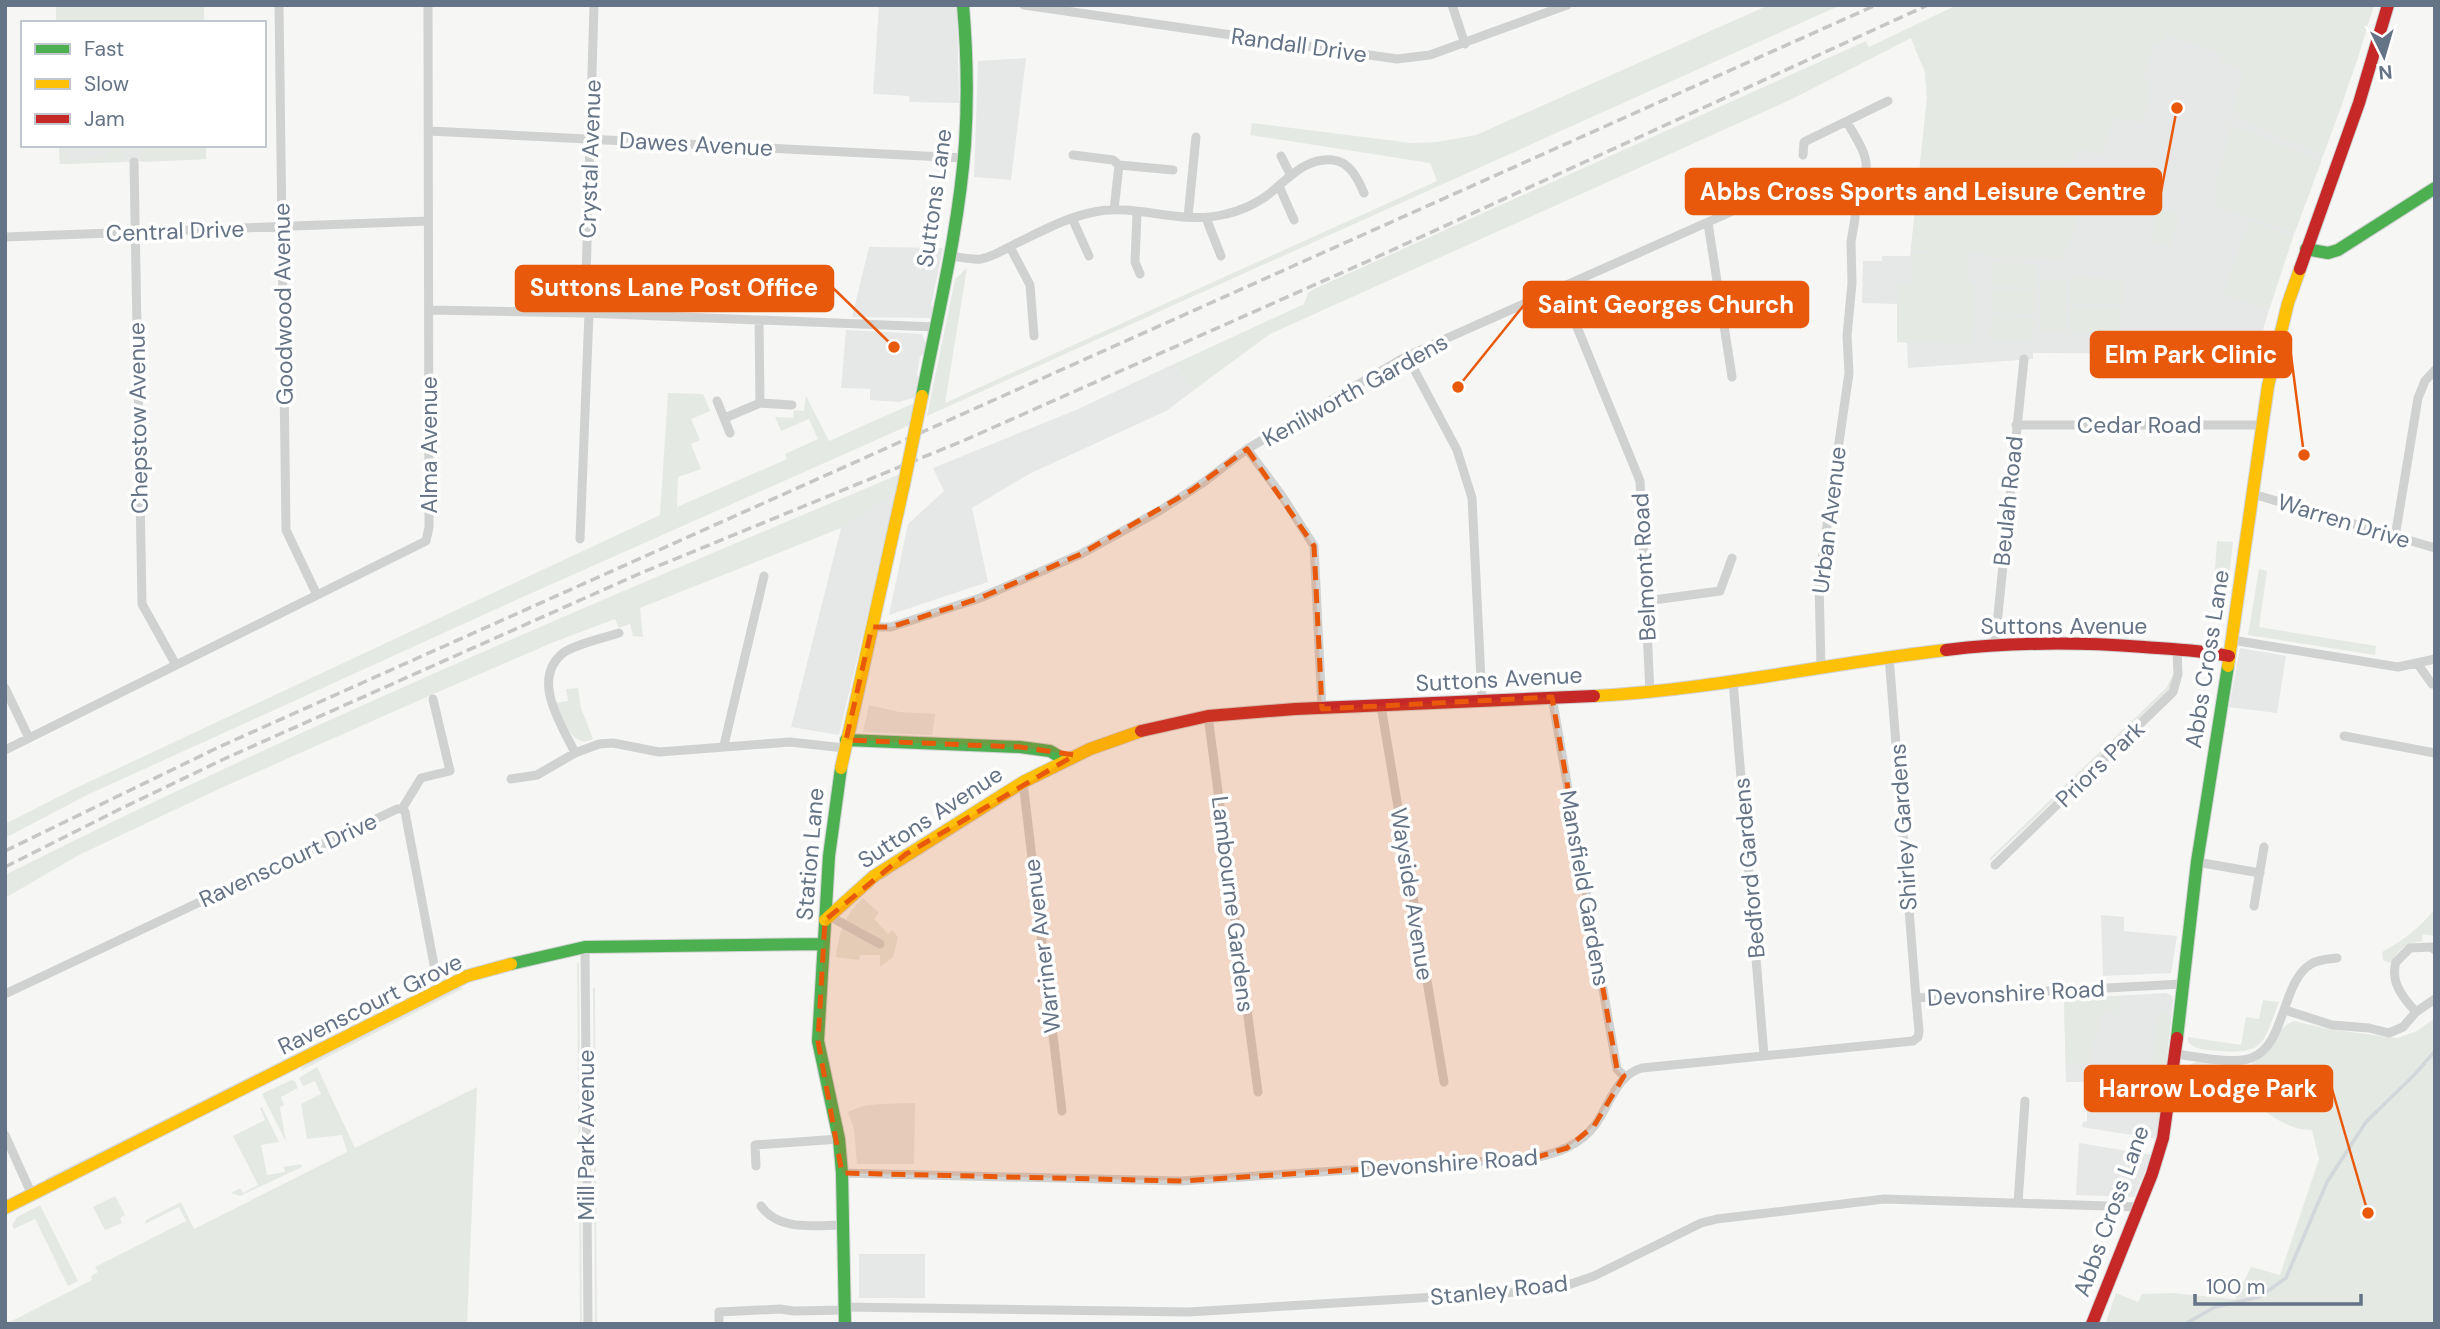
<svg xmlns="http://www.w3.org/2000/svg" width="2440" height="1329" viewBox="0 0 2440 1329" font-family="'DM Sans',sans-serif">
  <style>
    .built { fill: #e6e7e7 }
    .green { fill: #e5e9e3 }
    .lines { fill: none; stroke-linecap: round; stroke-linejoin: round }
    .stream { stroke: #d1d7db; stroke-width: 3.5 }
    .fast-casing { stroke: #d1d3d4; stroke-width: 14 }
    .slow-casing { stroke: #d1d3d4; stroke-width: 14 }
    .jam-casing { stroke: #d1d3d4; stroke-width: 14 }
    .street { stroke: #d0d1d1; stroke-width: 9 }
    .fast { stroke: #4caf50; stroke-width: 12 }
    .slow { stroke: #ffc107; stroke-width: 12 }
    .jam { stroke: #c62828; stroke-width: 12 }
    .rail { stroke: #c6c6c7; stroke-width: 3.5; stroke-dasharray: 10 5; stroke-linecap: butt }
    .slow-bridge-casing { stroke: #d1d3d4; stroke-width: 14; stroke-linecap: butt }
    .slow-bridge { stroke: #ffc107; stroke-width: 12 }
    .marked { fill: #e8590c; fill-opacity: 0.2; stroke: #e8590c; stroke-width: 5; stroke-dasharray: 14 9; stroke-linejoin: round }
    .labels { text-anchor: middle; dominant-baseline: central; stroke-width: 7; stroke-linejoin: round; paint-order: stroke }
    .street-label { font-size: 23px; fill: #657386; stroke: #fff }
    .leader { fill: none; stroke: #e8590c; stroke-width: 2.5 }
    .callout-dot { fill: #e8590c; stroke: #fff; stroke-width: 2.5 }
    .callout { fill: #e8590c; stroke: #e8590c; stroke-width: 2.5 }
    .callout-label { font-size: 24px; text-anchor: middle; font-weight: bold; fill: #fff }
  </style>
  <rect width="100%" height="100%" fill="#f6f6f5"/>
  <path class="built" d="M879 5H957L959 103 910 102 909 96 873 94Z
    M2374 5 2341 107 2284 261 2264 326 2258 362 2222 357H2200L2190 354 2033 353V359L1908 368 1907 343 1897 342V304L1862 303 1863 261H1882V256H1910L1927 99 1925 72 1911 38Z
    M1026 58 1011 180 974 177 978 61Z
    M59 145H206V159L60 164Z
    M869 247 943 248 931 306 934 308 932 318 852 317Z
    M846 330 922 334 927 346 926 353 920 356 917 375 921 380 919 396 899 402 870 400V389L841 388Z
    M1174 364 1194 390 1166 411 1029 474 972 508 988 582 889 615 908 524 944 491 933 468 1076 410Z
    M897 491 839 735 791 727 841 528Z
    M2240 648 2286 656 2277 713 2229 707Z
    M869 705 899 712 935 714 932 735 863 732Z
    M2101 915 2124 917V931L2177 936 2171 973 2103 976Z
    M2166 993 2172 996 2173 1000 2157 1139 2082 1127 2083 1122 2087 1121V1082H2066L2064 999Z
    M915 1103 914 1164H857L854 1129 848 1112 863 1106 881 1104Z
    M2079 1143 2152 1155 2134 1197 2076 1195Z
    M859 1254H925V1298H859Z"/>
  <path class="green" d="M56 5H204V23H56Z
    M1769 5H1841L927 416 955 279 967 268 945 403 1437 181 1430 163 1250 135 1252 123 1411 143 1437 142 1476 135Z
    M1957 5H2374L2358 58 2323 156 2240 118 2233 109 2244 69 2220 60 2221 53 2166 34 2161 43 2155 42 2143 77 2150 79 2146 90 2151 92 2141 123 2114 116 2101 155 2077 148 2057 204 2080 212 2063 258 1985 257 1984 252 1911 251 1927 99 1925 72 1911 38 1792 99 1270 334 1194 390 1174 364 1304 304 1308 293 1314 289 1866 41 1869 47Z
    M2228 123 2321 162 2295 232 2215 206 2216 185 2230 133Z
    M59 145H65L66 159 107 158V145H120L125 162 60 164Z
    M147 145H206V159L143 162 140 157Z
    M2155 206 2179 215 2170 246 2157 242 2155 246 2153 244Z
    M2249 221 2293 237 2269 310 2224 294Z
    M1912 253 1969 254V284L1974 285 1973 343 1897 342 1898 284H1912Z
    M1991 263 2035 264V287L1991 286Z
    M2071 278 2122 279V304L2071 303Z
    M2041 279H2066V330H2041Z
    M1991 290H2035L2034 314 1991 313Z
    M2071 308H2121V333H2070Z
    M1991 316 2034 317 2033 341 1990 339Z
    M668 393 703 394 710 411 691 419 700 440 691 444 701 469 678 477 677 507 787 459 785 454 818 439 809 419 781 431 775 417 793 418 794 410 804 411 806 396 829 441 912 404 916 405 912 424 525 596 87 795 5 838V824L76 788 660 515Z
    M900 474 897 491 841 528 640 608 643 637 633 636 630 624 619 628 615 619 554 642 438 692 221 788 79 855 5 898V875C297 728 598 601 900 474Z
    M2217 541 2233 542 2226 600 2213 598Z
    M2259 569 2267 571 2259 627 2376 646 2375 655 2248 635Z
    M2172 676 2171 687 2164 696 1990 861V858L2167 687Z
    M578 688 581 708 593 739C571 750 563 717 556 703L568 701 566 689Z
    M863 898 879 913 874 919 888 934 892 930 898 937 893 957 880 967V955H860L859 960 836 957C839 932 844 916 863 898Z
    M2435 908V936L2423 934 2422 941C2407 943 2398 949 2391 963L2383 960 2382 952C2402 941 2422 927 2435 908Z
    M577 963H579L582 1324H580Z
    M461 987 462 989 300 1071 304 1065Z
    M593 988H595L597 1324H595Z
    M421 991 422 993 46 1181 45 1179Z
    M2119 996V1016L2112 1007 2099 1017 2097 1036H2093L2089 1065H2066L2064 999Z
    M2263 1000 2279 1002C2263 1041 2267 1055 2219 1051 2208 1050 2197 1051 2188 1042V1037L2241 1045 2246 1017 2259 1019Z
    M2159 1011 2168 1014 2171 1020 2164 1083 2153 1078 2151 1073Z
    M2435 1018V1324H2105L2116 1293 2138 1302 2142 1294 2172 1293 2235 1299 2251 1267 2280 1275 2319 1159 2312 1130C2281 1131 2256 1101 2230 1087 2217 1080 2197 1078 2182 1075 2192 1050 2223 1066 2243 1066L2245 1068 2252 1067V1063C2274 1052 2274 1028 2294 1021L2328 1029 2398 1038 2417 1031Z
    M317 1067 355 1148 477 1087 467 1324H6L92 1280 91 1276 98 1272 95 1267 186 1221 179 1207 145 1224 146 1220 181 1202 194 1229 347 1152 342 1135 307 1139 301 1104 321 1094 315 1081 303 1086 299 1078Z
    M291 1080 295 1081 298 1088 281 1097 284 1105 280 1107 286 1142 262 1094Z
    M262 1107 279 1142 261 1145 267 1175 285 1172 284 1167 301 1164 302 1167 240 1196 231 1193 240 1188 243 1193 258 1185 233 1136 265 1120 260 1108Z
    M115 1196 125 1215 120 1218 122 1223 105 1230 93 1207Z
    M40 1205 78 1281 68 1286 35 1219 14 1229 12 1225 17 1217Z"/>
  <g class="lines">
    <path class="stream" d="M2185 1324 2215 1307 2259 1297 2286 1278 2327 1182 2366 1122 2416 1073 2435 1051"/>
    <g class="fast-casing">
      <path id="fast" d="M2306 249 2328 253 2338 250 2435 188
        M922 396C938 313 959 228 965 144 968 98 967 51 963 5
        M846 740 1020 747 1050 751 1065 760
        M841 768 829 856 818 1041 839 1139 842 1173 845 1324
        M511 964 585 947 823 944
        M2177 1038 2197 862 2228 666"/>
    </g>
    <g class="slow-casing">
      <path id="slow" d="M2228 666 2268 386 2288 303 2300 269
        M1594 696C1712 690 1829 663 1946 650
        M841 768 904 484
        M825 920 874 876 1023 782 1090 749 1141 731
        M5 1208 467 976 511 964"/>
    </g>
    <g class="jam-casing">
      <path id="jam" d="M2300 269 2359 103 2388 5
        M1946 650C2012 642 2078 642 2144 647 2173 649 2201 650 2229 656
        M1141 731 1208 716 1295 709 1594 696
        M2092 1324 2152 1174 2163 1138 2177 1038"/>
    </g>
    <path class="street" d="M279 5 286 530 317 595
      M1024 5 1397 59 1430 55 1567 5
      M1452 5 1465 44
      M429 131 963 158
      M1073 155 1113 160 1119 165 1173 170
      M1803 155 1804 142 1888 101
      M1281 156 1290 174
      M134 162 142 604 176 665
      M1279 186 1294 220
      M1114 210 1119 165
      M1137 213 1135 262 1140 274
      M1188 217 1196 137
      M1072 218 1089 256
      M1206 218 1221 256
      M1708 223 1732 377
      M5 237 428 221
      M1010 247 1030 285 1034 336
      M950 256C960 257 971 260 981 259 993 257 1005 249 1015 244 1040 232 1067 217 1094 212 1137 203 1182 226 1226 214 1240 211 1253 205 1265 197 1286 182 1303 157 1333 160 1350 162 1358 179 1364 193
      M1561 288 1640 481 1650 693
      M429 310 585 313 934 327
      M585 313 594 5
      M1407 356 1457 450 1472 498 1482 700
      M717 401 730 433
      M760 403 792 405
      M725 418 760 403 759 320
      M2016 425H2262
      M1247 449 1282 496 1314 546 1322 709
      M2253 494 2435 548
      M2395 537 2418 398 2425 381 2435 370
      M580 539 589 313
      M1646 601 1720 591 1732 558
      M872 627H891L980 598 1081 554 1161 510 1204 482 1247 449 1407 356 1771 194 1781 191 1813 196 1841 194 1852 199
      M2232 640 2398 667 2435 659
      M1995 644 2024 359
      M1889 656 1916 998
      M2417 663 2432 684
      M1821 668 1819 581 1849 373 1847 336 1852 283 1851 242 1855 218V204L1852 199C1877 166 1865 154 1847 122
      M1733 681 1764 1055
      M5 688 29 738
      M1552 697 1617 1069 1624 1076
      M1381 706 1444 1082
      M1208 716 1258 1092
      M2344 736 2435 753
      M724 745 764 576
      M5 750 426 541 429 527 428 5
      M575 753C562 725 530 680 563 653 575 644 604 638 619 633
      M511 779 537 775 575 753 599 744 613 743 659 752 790 742 844 748
      M1023 782 1062 1111
      M402 809 421 778 450 771 433 699
      M2197 862 2260 873
      M1995 865 2173 692 2178 674 2177 650
      M2254 906 2264 847
      M831 917 880 944
      M585 947 588 1324
      M5 994 397 809H402L405 812 439 991
      M2285 1010 2332 1025 2369 1028 2389 1033 2403 1027 2416 1012 2435 999
      M2416 1012C2403 998 2390 982 2396 962L2410 948 2431 947 2435 950
      M2175 1054C2194 1056 2233 1065 2251 1058 2286 1046 2281 982 2311 964 2319 959 2328 959 2337 958
      M5 1135 32 1195
      M756 1166 755 1145 839 1139
      M842 1173 1181 1181 1534 1158C1558 1153 1580 1145 1595 1125 1610 1105 1616 1075 1642 1068L1913 1041 1918 1037 1919 1031 1916 998 2182 984
      M2018 1203 2025 1101
      M761 1206C779 1232 816 1225 844 1225
      M844 1307 1188 1312 1535 1291 1568 1285 1594 1276 1701 1223 1717 1219 1884 1199 2140 1207
      M719 1321V1312L780 1309 794 1311 844 1310"/>
    <use href="#fast" class="fast"/>
    <use href="#slow" class="slow"/>
    <use href="#jam" class="jam"/>
    <path class="rail" d="M5 851 219 747 1876 5
      M5 867 120 809 224 759 641 573 965 440 1366 262 1928 5"/>
    <g class="slow-bridge-casing">
      <path id="slow-bridge" d="M904 484 922 396"/>
    </g>
    <use href="#slow-bridge" class="slow-bridge"/>
  </g>
  <path class="marked" d="M1247 449 1314 546 1322 709 1552 697 1617 1069 1624 1076 1594 1126 1567 1148 1534 1158 1181 1181 842 1173 818 1041 825 920 906 854 1075 755 1020 747 846 740 872 627H891L980 598 1081 554 1192 490Z"/>
  <g class="labels">
    <g class="street-label">
      <text transform="translate(1299 45) rotate(8)">Randall Drive</text>
      <text transform="translate(696 144) rotate(3)">Dawes Avenue</text>
      <text transform="translate(590 159) rotate(-88)">Crystal Avenue</text>
      <text transform="translate(934 198) rotate(-82)">Suttons Lane</text>
      <text transform="translate(175 231) rotate(-2)">Central Drive</text>
      <text transform="translate(283 304) rotate(-91)">Goodwood Avenue</text>
      <text transform="translate(1355 390) rotate(-29)">Kenilworth Gardens</text>
      <text transform="translate(138 418) rotate(-91)">Chepstow Avenue</text>
      <text x="2139" y="425">Cedar Road</text>
      <text transform="translate(429 445) rotate(-90)">Alma Avenue</text>
      <text transform="translate(2008 501) rotate(-84)">Beulah Road</text>
      <text transform="translate(1829 520) rotate(-83)">Urban Avenue</text>
      <text transform="translate(2344 521) rotate(17)">Warren Drive</text>
      <text transform="translate(1644 567) rotate(-93)">Belmont Road</text>
      <text x="2064" y="626">Suttons Avenue</text>
      <text transform="translate(2207 659) rotate(-81)">Abbs Cross Lane</text>
      <text transform="translate(1499 679) rotate(-3)">Suttons Avenue</text>
      <text transform="translate(2100 764) rotate(-44)">Priors Park</text>
      <text transform="translate(930 817) rotate(-33)">Suttons Avenue</text>
      <text transform="translate(1903 827) rotate(-94)">Shirley Gardens</text>
      <text transform="translate(810 854) rotate(-85)">Station Lane</text>
      <text transform="translate(288 860) rotate(-25)">Ravenscourt Drive</text>
      <text transform="translate(1749 868) rotate(-95)">Bedford Gardens</text>
      <text transform="translate(1585 888) rotate(80)">Mansfield Gardens</text>
      <text transform="translate(1412 894) rotate(81)">Wayside Avenue</text>
      <text transform="translate(1233 904) rotate(83)">Lambourne Gardens</text>
      <text transform="translate(1042 946) rotate(-97)">Warriner Avenue</text>
      <text transform="translate(2016 993) rotate(-3)">Devonshire Road</text>
      <text transform="translate(370 1004) rotate(-26)">Ravenscourt Grove</text>
      <text transform="translate(586 1135) rotate(-90)">Mill Park Avenue</text>
      <text transform="translate(1449 1163) rotate(-4)">Devonshire Road</text>
      <text transform="translate(2111 1211) rotate(-70)">Abbs Cross Lane</text>
      <text transform="translate(1499 1290) rotate(-6)">Stanley Road</text>
    </g>
  </g>
  <path class="leader" d="M2177 108L2161 192M894 347L833 288M1458 387L1524 305M2304 455L2291 355M2368 1213L2332 1089"/>
  <g class="callout-dot">
    <circle cx="2177" cy="108" r="7"/>
    <circle cx="894" cy="347" r="7"/>
    <circle cx="1458" cy="387" r="7"/>
    <circle cx="2304" cy="455" r="7"/>
    <circle cx="2368" cy="1213" r="7"/>
  </g>
  <g class="callout">
    <rect x="1686" y="169" width="475" height="45" rx="7"/>
    <rect x="516" y="266" width="317" height="45" rx="7"/>
    <rect x="1524" y="282" width="284" height="45" rx="7"/>
    <rect x="2091" y="332" width="200" height="45" rx="7"/>
    <rect x="2085" y="1066" width="247" height="45" rx="7"/>
  </g>
  <g class="callout-label">
    <text x="1923" y="200">Abbs Cross Sports and Leisure Centre</text>
    <text x="674" y="296">Suttons Lane Post Office</text>
    <text x="1666" y="313">Saint Georges Church</text>
    <text x="2191" y="363">Elm Park Clinic</text>
    <text x="2208" y="1097">Harrow Lodge Park</text>
  </g>
  <rect width="2440" height="1329" fill="none" stroke="#657386" stroke-width="14"/>
  <rect x="21" y="21" width="245" height="126" fill="#ffffff" stroke="#c1c7cf" stroke-width="2"/>
  <rect x="35" y="44" width="35" height="10" fill="#4caf50" stroke="#c1c7cf" stroke-width="2"/>
  <text x="84" y="56" font-size="21" fill="#657386">Fast</text>
  <rect x="35" y="79" width="35" height="10" fill="#ffc107" stroke="#c1c7cf" stroke-width="2"/>
  <text x="84" y="91" font-size="21" fill="#657386">Slow</text>
  <rect x="35" y="114" width="35" height="10" fill="#c62828" stroke="#c1c7cf" stroke-width="2"/>
  <text x="84" y="126" font-size="21" fill="#657386">Jam</text>
  <g transform="translate(2384 56) rotate(175)" stroke="#ffffff" stroke-width="5" paint-order="stroke">
  <path d="M0-5L12 26L0 18L-12 26Z" fill="#657386"/>
  <text y="-10" font-size="19" font-weight="bold" text-anchor="middle" fill="#657386">N</text>
  </g>
  <path d="M2195 1294v10h166v-10" fill="none" stroke="#657386" stroke-width="3.5"/>
  <text x="2206" y="1294" font-size="21" fill="#657386" stroke="#ffffff" stroke-width="5" paint-order="stroke">100 m</text>
</svg>
